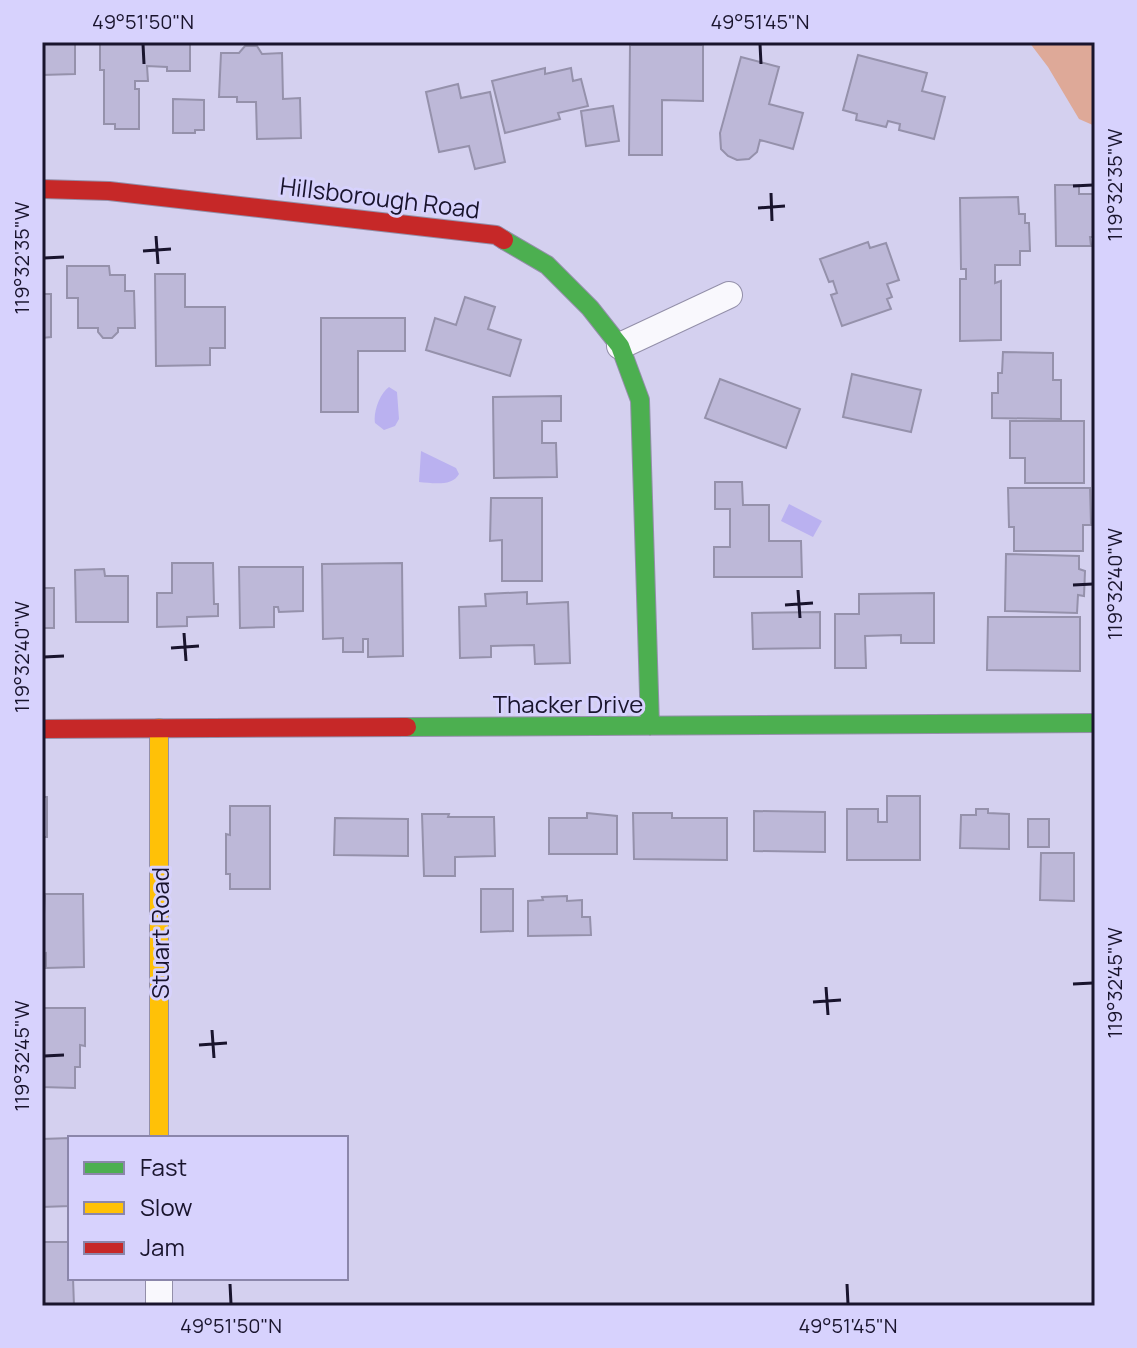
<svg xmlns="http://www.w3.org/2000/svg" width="1137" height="1348" viewBox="0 0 1137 1348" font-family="Manrope,sans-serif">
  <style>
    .green { fill: #dea998 }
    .water { fill: #bab1f0 }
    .building { fill: #bdb8d8; stroke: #9591ab; stroke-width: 2 }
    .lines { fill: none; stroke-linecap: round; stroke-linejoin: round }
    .street-casing { stroke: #938fa9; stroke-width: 28 }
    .fast-casing { stroke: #938fa9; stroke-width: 20 }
    .slow-casing { stroke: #938fa9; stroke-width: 20 }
    .jam-casing { stroke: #938fa9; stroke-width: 20 }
    .street { stroke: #f9f8fd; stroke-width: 26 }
    .fast { stroke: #4caf50; stroke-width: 18 }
    .slow { stroke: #ffc107; stroke-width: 18 }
    .jam { stroke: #c62828; stroke-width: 18 }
    .ticks { fill: none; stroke: #19142d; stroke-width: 3 }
    .labels { text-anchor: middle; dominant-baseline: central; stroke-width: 6; stroke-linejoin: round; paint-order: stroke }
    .street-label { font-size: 24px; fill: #19142d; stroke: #d7d2fd }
    .neatline { fill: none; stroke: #19142d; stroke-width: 3 }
    .ticks-label { font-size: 20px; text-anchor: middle; fill: #19142d }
  </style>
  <rect width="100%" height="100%" fill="#d4d0ef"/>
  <path class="green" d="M1029 42H1095V126L1079 119 1048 67Z"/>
  <path class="water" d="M389 387 397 392 399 419 395 426 384 430 375 423C373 412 380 393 389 387Z
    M421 451 456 468 459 474C452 487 432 483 419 482Z
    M789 504 822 521 813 537 781 521Z"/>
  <path class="building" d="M42 42H75V74L42 75Z
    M100 42H190V71H167V67L147 66 148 81H135V89H139V129H115V124H104V70H100Z
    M630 45H703V101L662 100V155H629Z
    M245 46H257L262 54 282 53 283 99 300 98 301 138 257 139 256 102H237V97H219L221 53H239Z
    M858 55 927 73 922 91 945 97 934 139 899 130 900 124 888 121 886 127 856 120 857 114 843 110Z
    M741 57 779 67 769 104 803 113 793 149 760 140 757 152 749 159 737 160 728 156 721 149 720 133Z
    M545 68V74L571 68 573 81 581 79 588 106 558 113 560 119 505 133 492 81Z
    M458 84 461 98 490 92 505 162 475 169 469 146 439 152 426 92Z
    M173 99 204 100V130H195V133H173Z
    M613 106 619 141 586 146 581 111Z
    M1055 185H1079V194H1095V237H1090L1091 246H1056Z
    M1018 197 1019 214H1025V223H1029L1030 251H1020V265H995V283L1001 281V340L960 341V279H966V269H961L960 198Z
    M868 242 870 248 886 243 899 280 887 284 892 297 887 299 891 309 842 326 831 295 837 293 833 281 829 282 820 259Z
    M67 266H109L110 275H125V291H134L135 328H118V332L112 338H103L98 332V328H78V298H67Z
    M155 274H185V307H225V348H210V365L156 366Z
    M42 294H51V337L42 338Z
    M465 297 495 307 488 329 521 340 510 376 426 350 435 318 456 325Z
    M321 318H405V351H358V412H321Z
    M1003 352 1053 353V380H1061V419L992 418V393H998V373H1002Z
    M852 374 921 390 911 432 843 417Z
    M720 379 800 409 786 448 705 418Z
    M561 396V421H542V443H556L557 477 494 478 493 397Z
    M1010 421H1084V483H1025V458H1010Z
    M715 482H742L743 505H769V541H801L802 577H714V547H730V509H715Z
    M1008 488H1090L1091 525H1083V551H1014V527H1009Z
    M491 498H542V581H502V540L490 541Z
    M1006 554 1079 556V569L1085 571 1084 596 1078 595 1077 613 1005 611Z
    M172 563H213L214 604H218V616L187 617V626L157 627V593H172Z
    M402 563 403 656 368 657V639H363V652H343V638L323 639 322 564Z
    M239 567H303V611L279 612 278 607H274V627L240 628Z
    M104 569 105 576H128V622H76L75 570Z
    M42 588H54V628H42Z
    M527 592V604L568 602 570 663 535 664 534 645 491 646V657L460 658 459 607 486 606 485 594Z
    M934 593V643H901V635L865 636 866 668H835V614H859V594Z
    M820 612V648L753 649 752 613Z
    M988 617H1080V671L987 670Z
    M887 796H920V860H847V809H878V822H887Z
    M42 797H47V837H42Z
    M230 806H270V889H230V874H226V834L230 835Z
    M976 809H988V813L1009 814V849L960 848 961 815H976Z
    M754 811 825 812V852L754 851Z
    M587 813 617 816V854H549V818H587Z
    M633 813H672V818H727V860L634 859Z
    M422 814H449L448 817H494L495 856 455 857V876H424Z
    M335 818 408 819V856L334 855Z
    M1028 819H1049V847H1028Z
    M1041 853H1074V901L1040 900Z
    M481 889H513V931L481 932Z
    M45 894H83L84 967 46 968V953L42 954Z
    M567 896V901L582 900V917H590L591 935 528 936V901L543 900 542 897Z
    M42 1008H85V1046L80 1045V1067H75V1088L42 1087Z
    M70 1138V1206L42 1207V1139Z
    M42 1242H70V1278H73L74 1306H42Z"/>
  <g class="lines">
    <g class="street-casing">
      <path id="street" d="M620 346 729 295
        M159 1306V1278"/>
    </g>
    <g class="fast-casing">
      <path id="fast" d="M504 240 547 265 590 308 620 346 640 400 650 726
        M407 727 1095 723"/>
    </g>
    <g class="slow-casing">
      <path id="slow" d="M159 728V1138"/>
    </g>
    <g class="jam-casing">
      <path id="jam" d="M42 189 109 191 496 235 504 240
        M42 729 407 727"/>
    </g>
    <use href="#street" class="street"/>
    <use href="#fast" class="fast"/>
    <use href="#slow" class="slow"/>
    <use href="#jam" class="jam"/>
  </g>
  <path class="ticks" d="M143 44 144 64M760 44 761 64M1073 186 1093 185M771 193 772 221M758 208 785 206M156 236 158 264M143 251 171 249M44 258 64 257M1073 585 1093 584M798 590 800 618M785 605 813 603M184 633 186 661M171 648 199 646M44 657 64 656M1073 984 1093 983M826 987 828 1015M813 1002 841 1000M212 1030 214 1058M199 1045 227 1043M44 1056 64 1055M230 1284 231 1304M847 1284 848 1304"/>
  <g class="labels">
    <g class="street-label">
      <text transform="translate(380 197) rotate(7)">Hillsborough Road</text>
      <text x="568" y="703">Thacker Drive</text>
      <text transform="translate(159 933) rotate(-90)">Stuart Road</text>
    </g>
  </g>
  <rect width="1137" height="1348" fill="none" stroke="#d7d2fd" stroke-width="88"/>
  <rect x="68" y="1136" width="280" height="144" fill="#d7d2fd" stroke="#8b86aa" stroke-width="2"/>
  <rect x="84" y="1162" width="40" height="12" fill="#4caf50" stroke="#8b86aa" stroke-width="2"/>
  <text x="140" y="1176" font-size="24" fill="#19142d">Fast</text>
  <rect x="84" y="1202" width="40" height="12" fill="#ffc107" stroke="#8b86aa" stroke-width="2"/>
  <text x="140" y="1216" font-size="24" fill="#19142d">Slow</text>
  <rect x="84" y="1242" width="40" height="12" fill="#c62828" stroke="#8b86aa" stroke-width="2"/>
  <text x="140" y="1256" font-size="24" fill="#19142d">Jam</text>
  <rect x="44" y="44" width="1049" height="1260" class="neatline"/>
  <g class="ticks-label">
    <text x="143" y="29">49°51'50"N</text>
    <text x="760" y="29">49°51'45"N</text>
    <text transform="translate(1115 185) rotate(-90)" y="7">119°32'35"W</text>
    <text transform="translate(22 258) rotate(-90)" y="7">119°32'35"W</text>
    <text transform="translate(1115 584) rotate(-90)" y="7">119°32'40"W</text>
    <text transform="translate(22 657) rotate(-90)" y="7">119°32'40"W</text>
    <text transform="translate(1115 983) rotate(-90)" y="7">119°32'45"W</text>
    <text transform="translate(22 1056) rotate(-90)" y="7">119°32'45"W</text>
    <text x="231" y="1333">49°51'50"N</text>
    <text x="848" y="1333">49°51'45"N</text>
  </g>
</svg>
